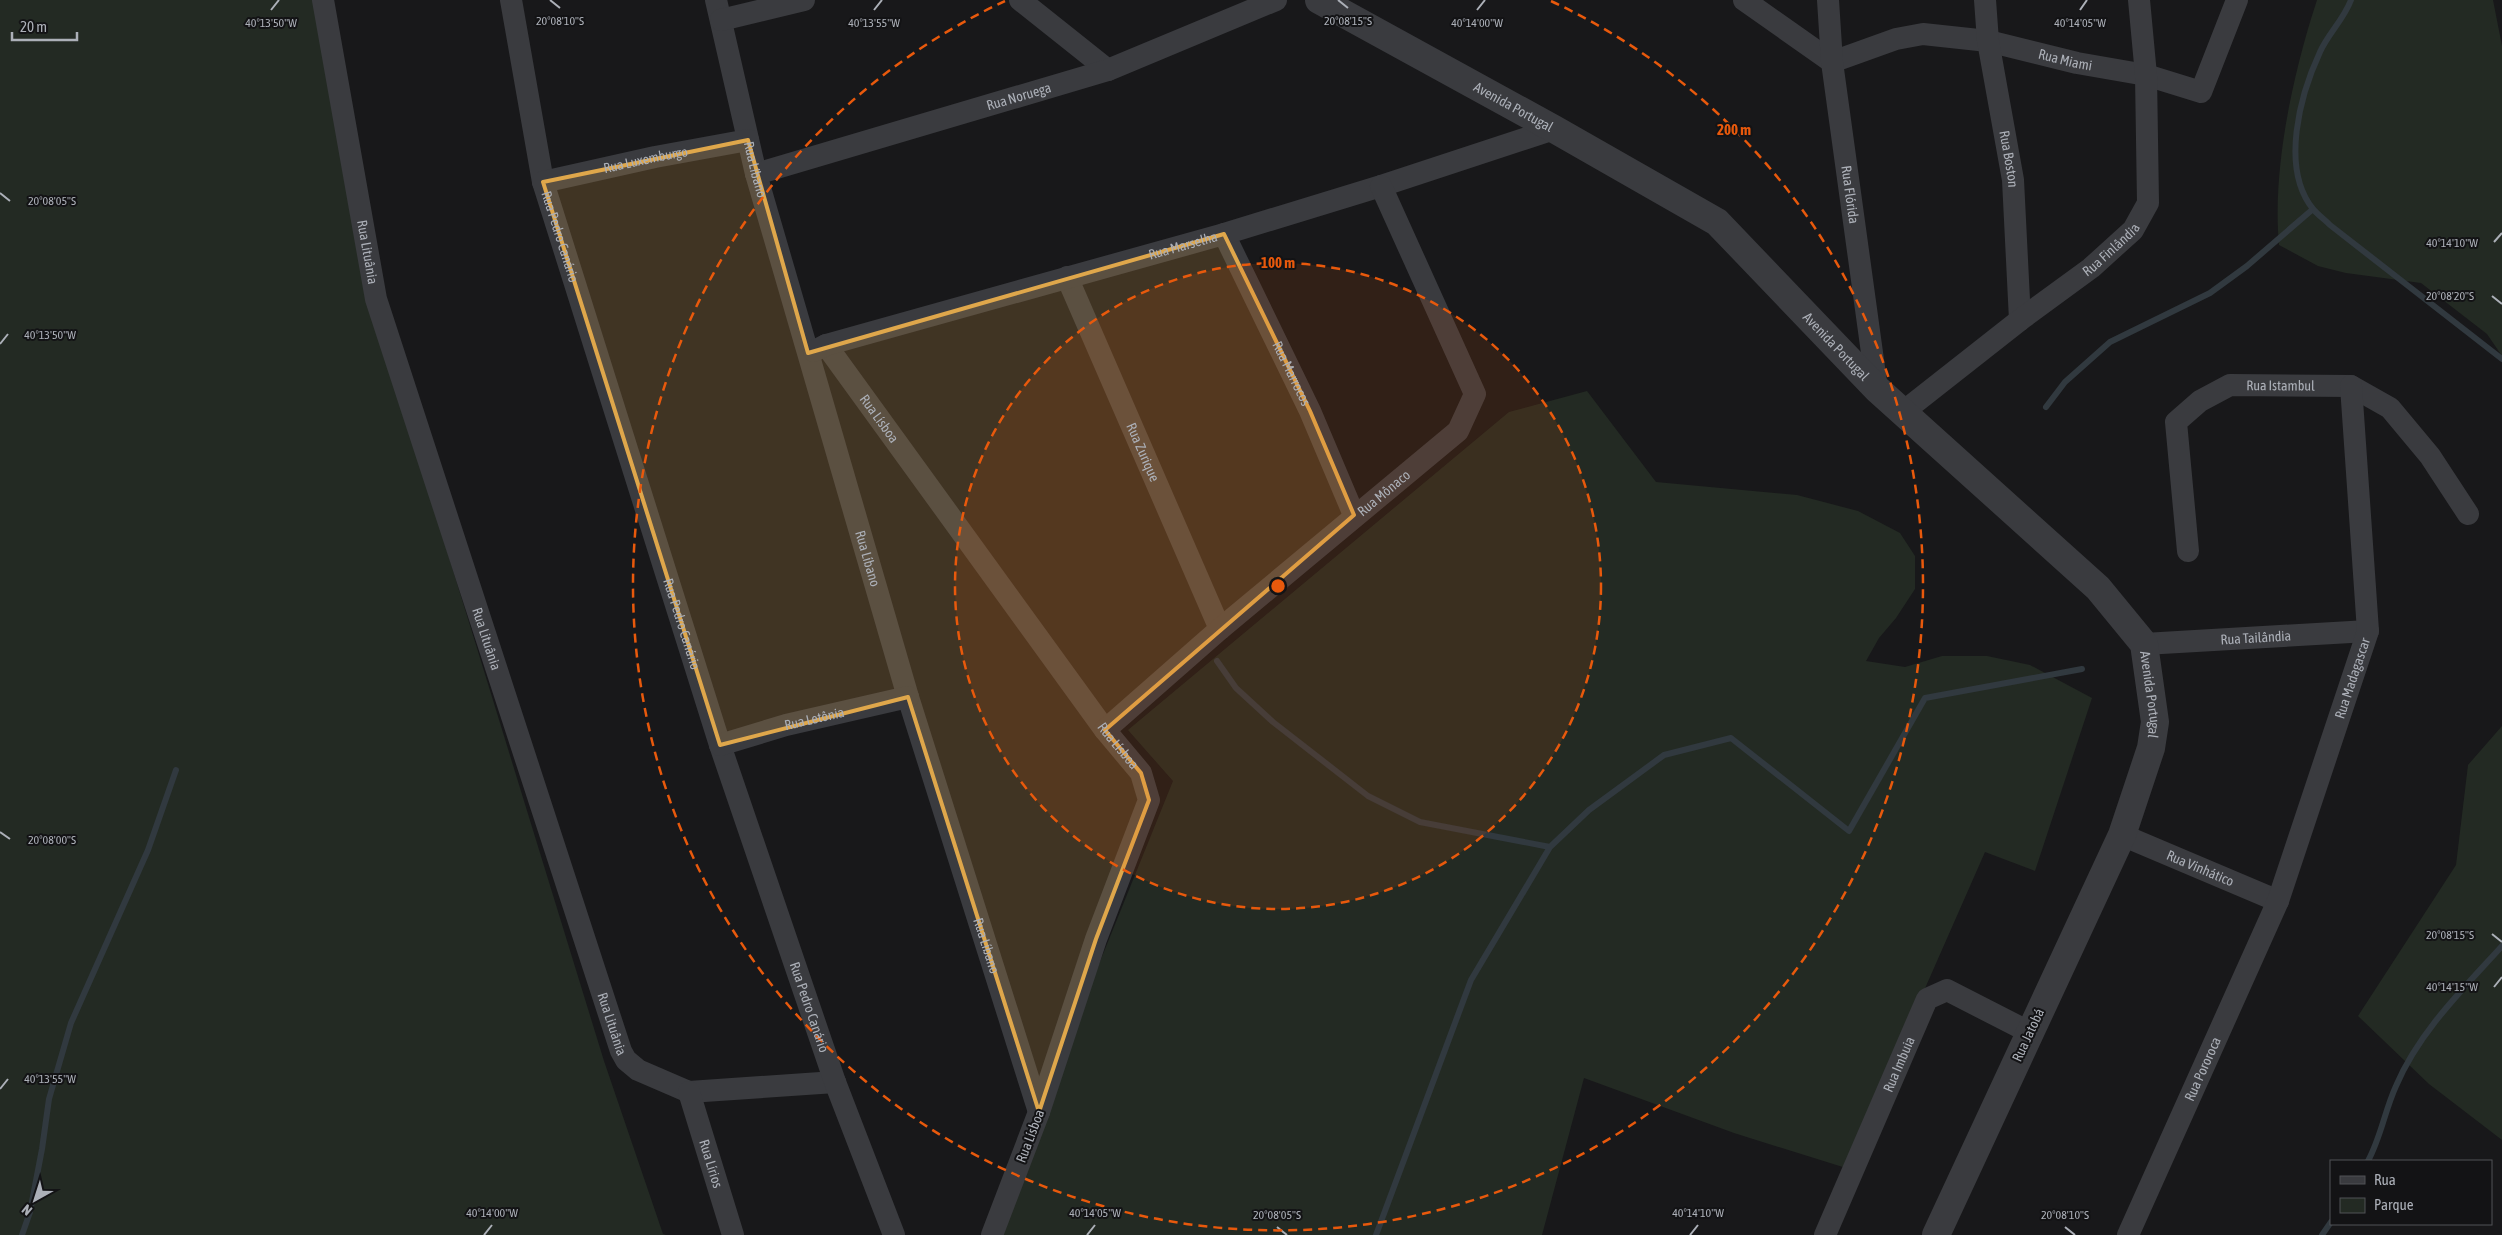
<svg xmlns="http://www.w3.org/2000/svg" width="2502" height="1235" viewBox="0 0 2502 1235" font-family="'Asap Condensed',sans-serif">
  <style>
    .green { fill: #232a23 }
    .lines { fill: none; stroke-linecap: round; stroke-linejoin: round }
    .stream { stroke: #31393f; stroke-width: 6 }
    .minor { stroke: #3a3b3f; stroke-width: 22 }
    .tertiary { stroke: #3a3b3f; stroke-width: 28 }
    .marked { fill: #dfa74b; fill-opacity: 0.2; stroke: #dfa74b; stroke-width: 4; stroke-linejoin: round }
    .ticks { fill: none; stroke: #acb0b8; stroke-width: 2 }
    .ring { fill: none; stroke: #e8590c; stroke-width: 2.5; stroke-dasharray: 9 6 }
    .labels { text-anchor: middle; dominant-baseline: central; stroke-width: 4; stroke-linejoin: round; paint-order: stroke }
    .street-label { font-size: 14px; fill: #acb0b8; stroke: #131315 }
    .ticks-label { font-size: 12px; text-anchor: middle; fill: #acb0b8; stroke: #131315; stroke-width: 4; stroke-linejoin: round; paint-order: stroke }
    .centre { fill: #e8590c; stroke: #131315; stroke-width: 2.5 }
    .ring-label { font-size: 15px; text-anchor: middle; font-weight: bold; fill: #e8590c; stroke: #131315; stroke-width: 4; stroke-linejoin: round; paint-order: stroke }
  </style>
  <rect width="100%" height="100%" fill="#18181a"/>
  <path class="green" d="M0 0H320L372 307 604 1061 663 1234 666 1235H0Z
    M2317 0H2493L2502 46V356L2487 334 2421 283 2346 273 2318 266 2279 245C2272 169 2293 73 2317 0Z
    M1587 391 1656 482 1797 495 1858 511 1900 533 1915 556V589L1896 618 1879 638 1866 661 1905 667 1942 656H1987L2030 665 2092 698 2035 871 1985 852 1846 1168 1734 1133 1584 1078 1542 1235H999L1027 1142 1173 781 1128 730 1509 412Z
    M2502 726V1140L2429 1084 2358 1016 2456 865 2468 765Z"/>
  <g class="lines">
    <path class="stream" d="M2351 0C2344 19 2328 34 2320 52 2300 95 2280 168 2313 209 2318 215 2324 219 2330 225L2502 359
      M2046 407 2065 382 2110 342 2210 293 2247 266 2313 209
      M1217 661 1236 688 1273 722 1368 796 1420 822 1550 847
      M2368 1161C2381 1137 2385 1110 2396 1086 2419 1032 2463 989 2502 946
      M22 1235 30 1212 42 1149 49 1099 71 1023 148 850 176 770
      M1376 1235 1471 980 1550 847 1589 810 1664 755 1731 738 1849 831 1925 698 2082 669
      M2322 1235 2331 1222"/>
    <g class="minor">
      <path id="s1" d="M323 0 376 299 621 1051 626 1060 638 1070 689 1092 835 1082"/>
      <path id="s2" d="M511 0 543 182 720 745 835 1082 894 1235"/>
      <path id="s3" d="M716 0 756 174 908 697 1039 1112"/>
      <path d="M1020 0 1108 70"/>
      <path id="s4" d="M1744 0 1832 62 1896 39 1923 34 1988 41 2077 63 2146 75 2201 92 2237 0"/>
      <path id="s5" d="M1828 0 1832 62 1877 389"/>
      <path id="s6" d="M1985 0 1988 41 2013 180 2020 320"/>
      <path d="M721 20 804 0"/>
      <path id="s7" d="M756 174 1108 70 1276 0"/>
      <path id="s8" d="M543 182 655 157 748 140"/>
      <path id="s9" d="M1224 234 1310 411 1354 515"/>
      <path id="s10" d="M1067 277 1220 629"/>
      <path id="s11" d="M826 345 1105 730 1141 773 1149 800 1096 939 1039 1112 992 1235"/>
      <path id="s12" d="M814 351 826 345 1224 234 1381 186 1554 129"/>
      <path id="s13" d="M1903 412 2020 320 2091 268 2133 230 2148 203 2146 75 2139 0"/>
      <path id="s14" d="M2188 551 2176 422 2200 401 2230 385 2351 386 2390 408 2430 456 2468 514"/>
      <path id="s15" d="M2144 644 2368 631"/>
      <path id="s16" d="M1105 730 1220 629 1458 431 1475 394 1381 186"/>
      <path id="s17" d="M720 745 786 725 908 697"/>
      <path id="s18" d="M2122 835 2278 901"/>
      <path id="s19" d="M689 1092 733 1235"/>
      <path id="s20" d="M1825 1235 1927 999 1947 990 2029 1032"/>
      <path id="s21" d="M2128 1235 2278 901 2368 631 2351 386"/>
    </g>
    <path class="tertiary" id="s22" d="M1319 0 1554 129 1717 222 1877 389 2098 588 2144 644 2155 722 2151 748 2122 835 1936 1235"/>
  </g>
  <path class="marked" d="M748 140 808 353 1224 234 1310 411 1354 515 1105 730 1141 773 1149 800 1096 939 1039 1112 908 697 720 745 543 182Z"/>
  <path class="ticks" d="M550 0 560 8M1338 0 1348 8M271 10 279 0M874 10 882 0M1477 10 1485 0M2080 10 2087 0M0 193 10 201M2494 242 2502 233M2492 296 2502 304M0 344 8 334M0 832 10 839M2492 934 2502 942M2494 987 2502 977M0 1089 8 1079M1277 1227 1287 1235M2065 1227 2075 1235M484 1235 492 1225M1087 1235 1095 1225M1690 1235 1698 1225"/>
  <circle cx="1278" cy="586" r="323" fill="#e8590c" fill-opacity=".12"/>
  <g class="ring">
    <circle cx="1278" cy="586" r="323"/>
    <path d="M1551 1A645 645 0 1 1 1005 1"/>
  </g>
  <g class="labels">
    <g class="street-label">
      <text stroke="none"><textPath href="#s4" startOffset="348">Rua Miami</textPath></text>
      <text stroke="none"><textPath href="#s7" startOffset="274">Rua Noruega</textPath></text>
      <text stroke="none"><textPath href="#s22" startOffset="222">Avenida Portugal</textPath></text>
      <text stroke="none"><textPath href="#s6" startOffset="161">Rua Boston</textPath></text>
      <text stroke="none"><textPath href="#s8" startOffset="105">Rua Luxemburgo</textPath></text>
      <text stroke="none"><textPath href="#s3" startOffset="174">Rua Líbano</textPath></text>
      <text stroke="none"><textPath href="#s5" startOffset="196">Rua Flórida</textPath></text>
      <text stroke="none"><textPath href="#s2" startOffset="242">Rua Pedro Canário</textPath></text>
      <text stroke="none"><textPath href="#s12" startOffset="384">Rua Marselha</textPath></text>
      <text stroke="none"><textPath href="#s13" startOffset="264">Rua Finlândia</textPath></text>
      <text stroke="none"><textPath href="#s1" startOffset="256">Rua Lituânia</textPath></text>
      <text stroke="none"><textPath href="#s22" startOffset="628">Avenida Portugal</textPath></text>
      <text stroke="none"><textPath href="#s9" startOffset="155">Rua Marrocos</textPath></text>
      <text stroke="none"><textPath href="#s14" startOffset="246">Rua Istambul</textPath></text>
      <text stroke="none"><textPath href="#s11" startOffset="91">Rua Lísboa</textPath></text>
      <text stroke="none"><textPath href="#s10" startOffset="191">Rua Zurique</textPath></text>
      <text stroke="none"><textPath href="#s16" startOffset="366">Rua Mônaco</textPath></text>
      <text stroke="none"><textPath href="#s3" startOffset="579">Rua Líbano</textPath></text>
      <text stroke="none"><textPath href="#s2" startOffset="648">Rua Pedro Canário</textPath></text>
      <text stroke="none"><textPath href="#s15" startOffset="112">Rua Tailândia</textPath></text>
      <text stroke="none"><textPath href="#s1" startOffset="661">Rua Lituânia</textPath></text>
      <text stroke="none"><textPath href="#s21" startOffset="601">Rua Madagascar</textPath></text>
      <text stroke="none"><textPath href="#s22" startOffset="1108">Avenida Portugal</textPath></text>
      <text stroke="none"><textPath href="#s17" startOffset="98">Rua Letônia</textPath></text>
      <text stroke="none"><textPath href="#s11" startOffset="496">Rua Lísboa</textPath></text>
      <text stroke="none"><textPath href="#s18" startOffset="85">Rua Vinhático</textPath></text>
      <text stroke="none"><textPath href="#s3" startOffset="984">Rua Líbano</textPath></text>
      <text stroke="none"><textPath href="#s2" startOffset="1052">Rua Pedro Canário</textPath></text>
      <text stroke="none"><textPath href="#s1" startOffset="1066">Rua Lituânia</textPath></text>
      <text transform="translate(2028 1035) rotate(-65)">Rua Jatobá</text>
      <text stroke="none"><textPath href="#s20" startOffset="186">Rua Imbuia</textPath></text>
      <text stroke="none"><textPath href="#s21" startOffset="182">Rua Pororoca</textPath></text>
      <text transform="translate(1030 1136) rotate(-69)">Rua Lísboa</text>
      <text stroke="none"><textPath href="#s19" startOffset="75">Rua Lírios</textPath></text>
    </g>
  </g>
  <g class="ticks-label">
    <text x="560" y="25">20°08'10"S</text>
    <text x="1348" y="25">20°08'15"S</text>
    <text x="271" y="27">40°13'50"W</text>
    <text x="874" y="27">40°13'55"W</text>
    <text x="1477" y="27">40°14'00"W</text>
    <text x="2080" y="27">40°14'05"W</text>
    <text x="52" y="205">20°08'05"S</text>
    <text x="2452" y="247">40°14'10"W</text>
    <text x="2450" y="300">20°08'20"S</text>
    <text x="50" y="339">40°13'50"W</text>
    <text x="52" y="844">20°08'00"S</text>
    <text x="2450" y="939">20°08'15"S</text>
    <text x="2452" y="991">40°14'15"W</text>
    <text x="50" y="1083">40°13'55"W</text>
    <text x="492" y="1217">40°14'00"W</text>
    <text x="1095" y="1217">40°14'05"W</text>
    <text x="1698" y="1217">40°14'10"W</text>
    <text x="1277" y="1219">20°08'05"S</text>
    <text x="2065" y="1219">20°08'10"S</text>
  </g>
  <circle cx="1278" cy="586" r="8" class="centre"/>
  <g class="ring-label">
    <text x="1734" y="135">200 m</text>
    <text x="1278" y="268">100 m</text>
  </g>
  <rect x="2330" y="1160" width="162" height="65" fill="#131315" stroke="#505256"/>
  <rect x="2340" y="1176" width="25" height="8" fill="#3a3b3f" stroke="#505256"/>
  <text x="2374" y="1185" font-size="15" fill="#acb0b8">Rua</text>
  <rect x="2340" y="1198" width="25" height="15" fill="#232a23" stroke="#505256"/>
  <text x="2374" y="1210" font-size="15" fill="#acb0b8">Parque</text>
  <g transform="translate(35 1200) rotate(219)" stroke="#131315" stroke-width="4" paint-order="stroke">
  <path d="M0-4L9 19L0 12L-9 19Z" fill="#acb0b8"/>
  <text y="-8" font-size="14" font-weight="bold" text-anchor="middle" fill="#acb0b8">N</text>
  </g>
  <path d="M12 32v8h65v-8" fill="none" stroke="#acb0b8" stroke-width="2.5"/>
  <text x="20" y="32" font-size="15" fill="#acb0b8" stroke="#131315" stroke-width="4" paint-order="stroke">20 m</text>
</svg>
